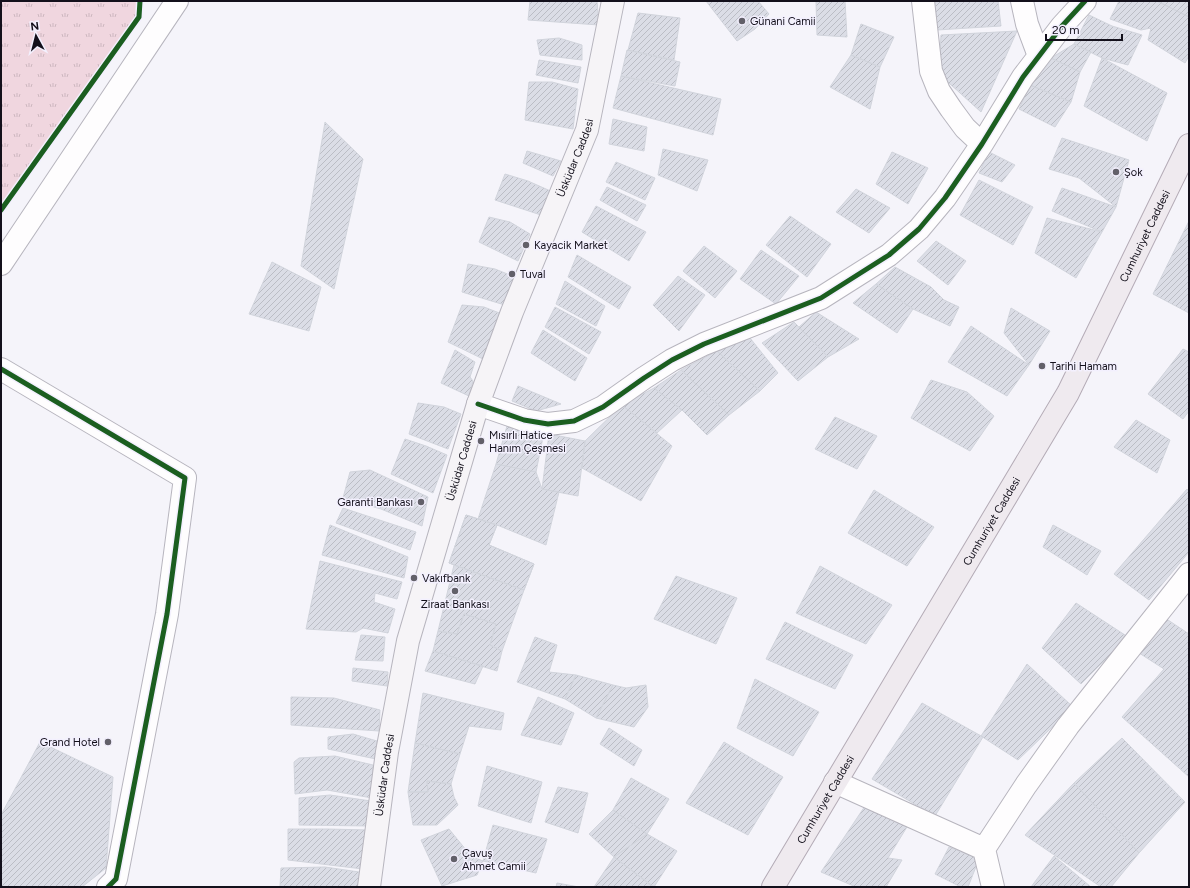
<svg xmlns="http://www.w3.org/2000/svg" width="1190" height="888" viewBox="0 0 1190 888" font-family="Figtree,sans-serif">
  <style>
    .grass { fill: url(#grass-tufts) }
    .building { fill: url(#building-hatch); stroke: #d1d4dc }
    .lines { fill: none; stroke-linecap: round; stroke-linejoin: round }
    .street-casing { stroke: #b7b5be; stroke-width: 24 }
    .secondary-casing { stroke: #b7b5be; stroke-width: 24 }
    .primary-casing { stroke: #b4abb6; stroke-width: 24 }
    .street { stroke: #fefdfe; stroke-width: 22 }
    .secondary { stroke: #f6f4f7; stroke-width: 22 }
    .primary { stroke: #efeaef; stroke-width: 22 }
    .cycleway-casing { stroke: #f3f0fe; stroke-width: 8 }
    .cycleway { stroke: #1b5e20; stroke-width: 5 }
    .poi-dot { fill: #626069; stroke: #f3f0fe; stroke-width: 1.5 }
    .labels { text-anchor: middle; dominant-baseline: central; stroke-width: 3; stroke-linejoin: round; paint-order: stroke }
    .poi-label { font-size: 11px; fill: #13101b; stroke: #f3f0fe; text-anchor: start }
    .street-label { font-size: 11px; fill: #13101b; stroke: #f3f0fe }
  </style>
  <defs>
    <pattern id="grass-tufts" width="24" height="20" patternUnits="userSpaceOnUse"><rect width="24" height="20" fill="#f0d6df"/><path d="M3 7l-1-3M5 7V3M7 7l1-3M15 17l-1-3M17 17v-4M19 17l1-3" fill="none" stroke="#cdb7bf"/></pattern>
    <pattern id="building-hatch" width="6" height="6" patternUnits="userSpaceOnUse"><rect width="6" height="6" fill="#dbdde6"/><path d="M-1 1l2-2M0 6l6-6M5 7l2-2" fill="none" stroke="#bbbdc5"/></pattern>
  </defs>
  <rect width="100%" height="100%" fill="#f5f4fa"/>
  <path class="grass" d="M1 1H140L139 17 1 215Z"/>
  <path class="building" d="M530 1H597L599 25 528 20Z
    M706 1H758L769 14 755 29 737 41Z
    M816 1H845L847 37 817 35Z
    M935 1H998L1001 26 937 30Z
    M1119 1H1157L1189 17V56L1185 63 1148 40 1151 28 1141 30 1110 19Z
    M1157 1H1189V17Z
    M638 13 680 18 674 60 628 50Z
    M1089 15 1112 26 1142 35 1128 65 1102 58 1074 44Z
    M861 24 894 37 880 67 851 55Z
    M1017 31 981 112 939 74 941 35Z
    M559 38 582 45V60L540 55 537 40Z
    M1074 44 1091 52 1080 72 1051 58Z
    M627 50 680 62 675 86 621 76Z
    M851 55 880 67 870 109 830 87Z
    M1051 58 1080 72 1071 102 1030 85Z
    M1102 58 1167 93 1147 141 1084 106Z
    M539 60 581 67 578 83 536 75Z
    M621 76 721 99 713 135 613 108Z
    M529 82H552L578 89 573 129 525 120Z
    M1030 85 1071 102 1055 127 1019 109Z
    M613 119 647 127 644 151 609 144Z
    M325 122 363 159 334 289 301 266Z
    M1062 138 1129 160 1116 207 1079 178 1049 169Z
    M663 149 708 160 697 191 658 175Z
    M527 151 561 161 553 176 523 163Z
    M892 152 928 168 908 204 876 184Z
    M989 152 1015 165 1002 182 979 173Z
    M616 162 655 178 645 200 606 182Z
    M505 174 528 181 555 193 544 216 495 200Z
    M979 180 1033 207 1013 245 960 215Z
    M607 187 646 205 637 221 600 200Z
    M1062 188 1116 207 1102 232 1052 211Z
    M856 189 890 208 869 233 836 212Z
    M596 206 646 232 629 261 582 232Z
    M790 216 831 244 807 277 766 245Z
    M489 217 510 222 530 234 518 261 479 242Z
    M1047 218 1102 232 1076 278 1035 253Z
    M1189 221V313L1153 294Z
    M936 241 966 261 948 285 917 261Z
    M704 246 737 271 715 298 683 271Z
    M761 250 799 276 776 304 740 279Z
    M577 255 631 287 619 309 568 277Z
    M272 262 321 287 309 331 249 314Z
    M468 264 495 269 515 277 508 306 462 292Z
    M895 267 931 287 944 300 959 307 950 326 913 309 876 284Z
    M678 276 705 295 679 331 653 305Z
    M565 281 605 306 596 326 556 304Z
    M876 284 913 309 897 333 853 303Z
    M462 305 484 307 502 314 483 359 448 342Z
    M555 307 601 332 589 354 545 327Z
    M1011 308 1050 331 1029 365 1004 333Z
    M816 312 859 339 828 357 799 327Z
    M794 322 828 357 798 381 762 343Z
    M971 326 1029 365 1007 396 948 362Z
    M543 330 587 358 575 381 531 353Z
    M750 338 778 373 760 391 717 351Z
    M1183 349 1189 352V411L1183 419 1148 394Z
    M455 350 475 362 470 377 473 381 469 396 441 383Z
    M717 351 760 391 729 415 681 370Z
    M681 370 729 415 707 435 682 410 654 388Z
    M931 380 967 392 994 416 970 451 911 418Z
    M518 386 561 404 536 411 512 401Z
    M654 388 682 410 657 433 622 405Z
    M418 403 444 407 461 414 448 449 409 434Z
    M622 405 672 446 641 501 582 468 585 441Z
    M835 417 877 436 857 469 815 449Z
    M1136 420 1170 440 1157 473 1114 447Z
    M507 426 544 432 536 472 496 464Z
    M549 434 585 441 578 496 542 489Z
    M405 439 426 446 447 455 433 493 391 474Z
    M496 464 536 472 542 489 559 492 546 545 497 525 478 519Z
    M370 470 428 497 422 526 381 509 343 498 350 472Z
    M1187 489 1189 491V552L1149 600 1114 574Z
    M874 490 934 527 907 566 848 533Z
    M343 508 416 532 410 550 336 523Z
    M466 515 497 525 489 545 534 564 524 590 449 563Z
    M466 515 497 525 489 545 534 564 524 590 449 563Z
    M330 525 408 557 404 578 322 555Z
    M1053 525 1101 551 1087 575 1043 547Z
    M320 561 402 582 397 599 375 593 374 602 395 609 388 633 363 628 356 632 306 629Z
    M454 565 524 590 502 651 490 645 496 624 464 614 457 634 438 631Z
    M820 566 892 605 866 644 796 613Z
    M676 576 737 598 716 644 654 619Z
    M1076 603 1128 637 1081 684 1042 648Z
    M464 614 496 624 490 645 502 651 497 671 433 651 438 631 457 634Z
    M1162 616 1189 634V777L1122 717 1164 669 1136 651Z
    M785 622 853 655 835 689 766 659Z
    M361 635 385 637 383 661 355 660Z
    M535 637 557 645 549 672 576 675 565 699 517 682Z
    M433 651 483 666 475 684 425 671Z
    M1027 664 1073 707 1018 760 981 736Z
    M353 668 388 672 387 686 352 681Z
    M576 675 613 685 596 718 565 699Z
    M755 679 819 712 793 756 737 728Z
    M613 685 626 688 646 685 648 707 634 727 596 718Z
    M423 693 504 713 501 730 469 726 460 754 415 743Z
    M291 697 334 698 380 710 379 731 291 725Z
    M538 697 574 713 561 745 521 735Z
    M922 703 983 737 935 816 872 779Z
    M609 728 642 750 634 766 600 744Z
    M353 734 377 741 376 759 328 749V737Z
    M1122 738 1185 802 1139 853 1074 783Z
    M40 742 113 777 106 868 82 887H1V815Z
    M724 742 783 777 748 835 686 803Z
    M415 743 460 754 451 784 427 781 428 792H408Z
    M335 756 373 765 372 798 327 790 295 794 294 762 299 758Z
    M487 766 542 782 531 823 478 806Z
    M631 778 669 799 647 834 613 810Z
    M427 781 451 784 454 797 458 805 437 825H413L408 792H428Z
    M1074 783 1139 853 1111 887H1101L1025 835Z
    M558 787 588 793 578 833 545 822Z
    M330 795 371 801 370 826 299 825V798Z
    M869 800 910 822 888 858 902 860 886 887H856L821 872Z
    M613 810 647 834 614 857 589 834Z
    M493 825 547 839 536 873 483 861Z
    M288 829H327L369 830 363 869 288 860Z
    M449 829 471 856 483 861 477 875 442 886 421 840Z
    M647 834 677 851 654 887 614 857Z
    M949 847 979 859 968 887H961L935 874Z
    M1054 856 1091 887H1031Z
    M614 857 653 887H594Z
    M325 867 366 873 364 887H280L281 868Z
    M557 883 579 887H556Z"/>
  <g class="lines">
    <g class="street-casing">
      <path id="street" d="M923 1 931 71 939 91 951 109 965 128 982 144
        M1022 1 1027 24 1039 56
        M1 264 177 1
        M1 369 185 478 167 614 116 879 108 887
        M478 404 524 420 548 424 574 421 603 407 644 378 672 360 704 344 821 298 889 255 919 229 945 198 982 144 1023 77 1062 26 1085 1
        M835 782 984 849 993 887
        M984 849 1026 785 1068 726 1189 574"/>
    </g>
    <g class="secondary-casing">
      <g id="secondary">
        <path id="s1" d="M369 887 387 752 408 641 478 404 512 312 587 130 613 1"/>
      </g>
    </g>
    <g class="primary-casing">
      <g id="primary">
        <path id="s2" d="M773 887 1068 393 1189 145"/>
      </g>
    </g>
    <use href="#street" class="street"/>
    <use href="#secondary" class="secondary"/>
    <use href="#primary" class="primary"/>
    <g class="cycleway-casing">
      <path id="cycleway" d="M1 210 139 17 140 1
        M1 369 185 478 167 614 116 879 108 887
        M478 404 524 420 548 424 574 421 603 407 644 378 672 360 704 344 821 298 889 255 919 229 945 198 982 144 1023 77 1062 26 1085 1"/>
    </g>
    <use href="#cycleway" class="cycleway"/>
  </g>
  <g class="poi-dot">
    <circle cx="742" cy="21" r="4"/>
    <circle cx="1116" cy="172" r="4"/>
    <circle cx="526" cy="245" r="4"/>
    <circle cx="512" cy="274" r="4"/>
    <circle cx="1042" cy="366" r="4"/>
    <circle cx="481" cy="441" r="4"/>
    <circle cx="421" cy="502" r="4"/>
    <circle cx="414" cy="578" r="4"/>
    <circle cx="455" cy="591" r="4"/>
    <circle cx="108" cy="742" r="4"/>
    <circle cx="454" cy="859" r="4"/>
  </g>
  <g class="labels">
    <g class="poi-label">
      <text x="750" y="21">Günani Camii</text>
      <text x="1124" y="172">Şok</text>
      <text x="534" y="245">Kayacik Market</text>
      <text x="520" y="274">Tuval</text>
      <text x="1050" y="366">Tarihi Hamam</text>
      <text x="489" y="435">Mısırlı Hatice<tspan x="489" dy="13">Hanım Çeşmesi</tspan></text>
      <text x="413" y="502" text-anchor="end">Garanti Bankası</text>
      <text x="422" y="578">Vakıfbank</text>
      <text x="455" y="604" text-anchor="middle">Ziraat Bankası</text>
      <text x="100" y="742" text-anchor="end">Grand Hotel</text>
      <text x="462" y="853">Çavuş<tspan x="462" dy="13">Ahmet Camii</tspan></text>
    </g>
    <g class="street-label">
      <text stroke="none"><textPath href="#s1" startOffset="761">Üsküdar Caddesi</textPath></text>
      <text stroke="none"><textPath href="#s2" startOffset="750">Cumhuriyet Caddesi</textPath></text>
      <text stroke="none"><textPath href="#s1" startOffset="437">Üsküdar Caddesi</textPath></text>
      <text stroke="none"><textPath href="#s2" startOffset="426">Cumhuriyet Caddesi</textPath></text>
      <text stroke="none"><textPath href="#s1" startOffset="113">Üsküdar Caddesi</textPath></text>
      <text stroke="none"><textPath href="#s2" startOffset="102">Cumhuriyet Caddesi</textPath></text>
    </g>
  </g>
  <rect width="1190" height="888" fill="none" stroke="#13101b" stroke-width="4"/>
  <g transform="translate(36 36) rotate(353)" stroke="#f3f0fe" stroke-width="3" paint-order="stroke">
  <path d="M0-3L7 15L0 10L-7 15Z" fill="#13101b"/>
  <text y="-6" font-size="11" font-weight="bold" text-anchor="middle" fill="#13101b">N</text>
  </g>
  <path d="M1046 34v6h76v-6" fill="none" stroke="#13101b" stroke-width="2"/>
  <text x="1052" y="34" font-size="12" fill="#13101b" stroke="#f3f0fe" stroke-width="3" paint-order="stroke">20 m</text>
</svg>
